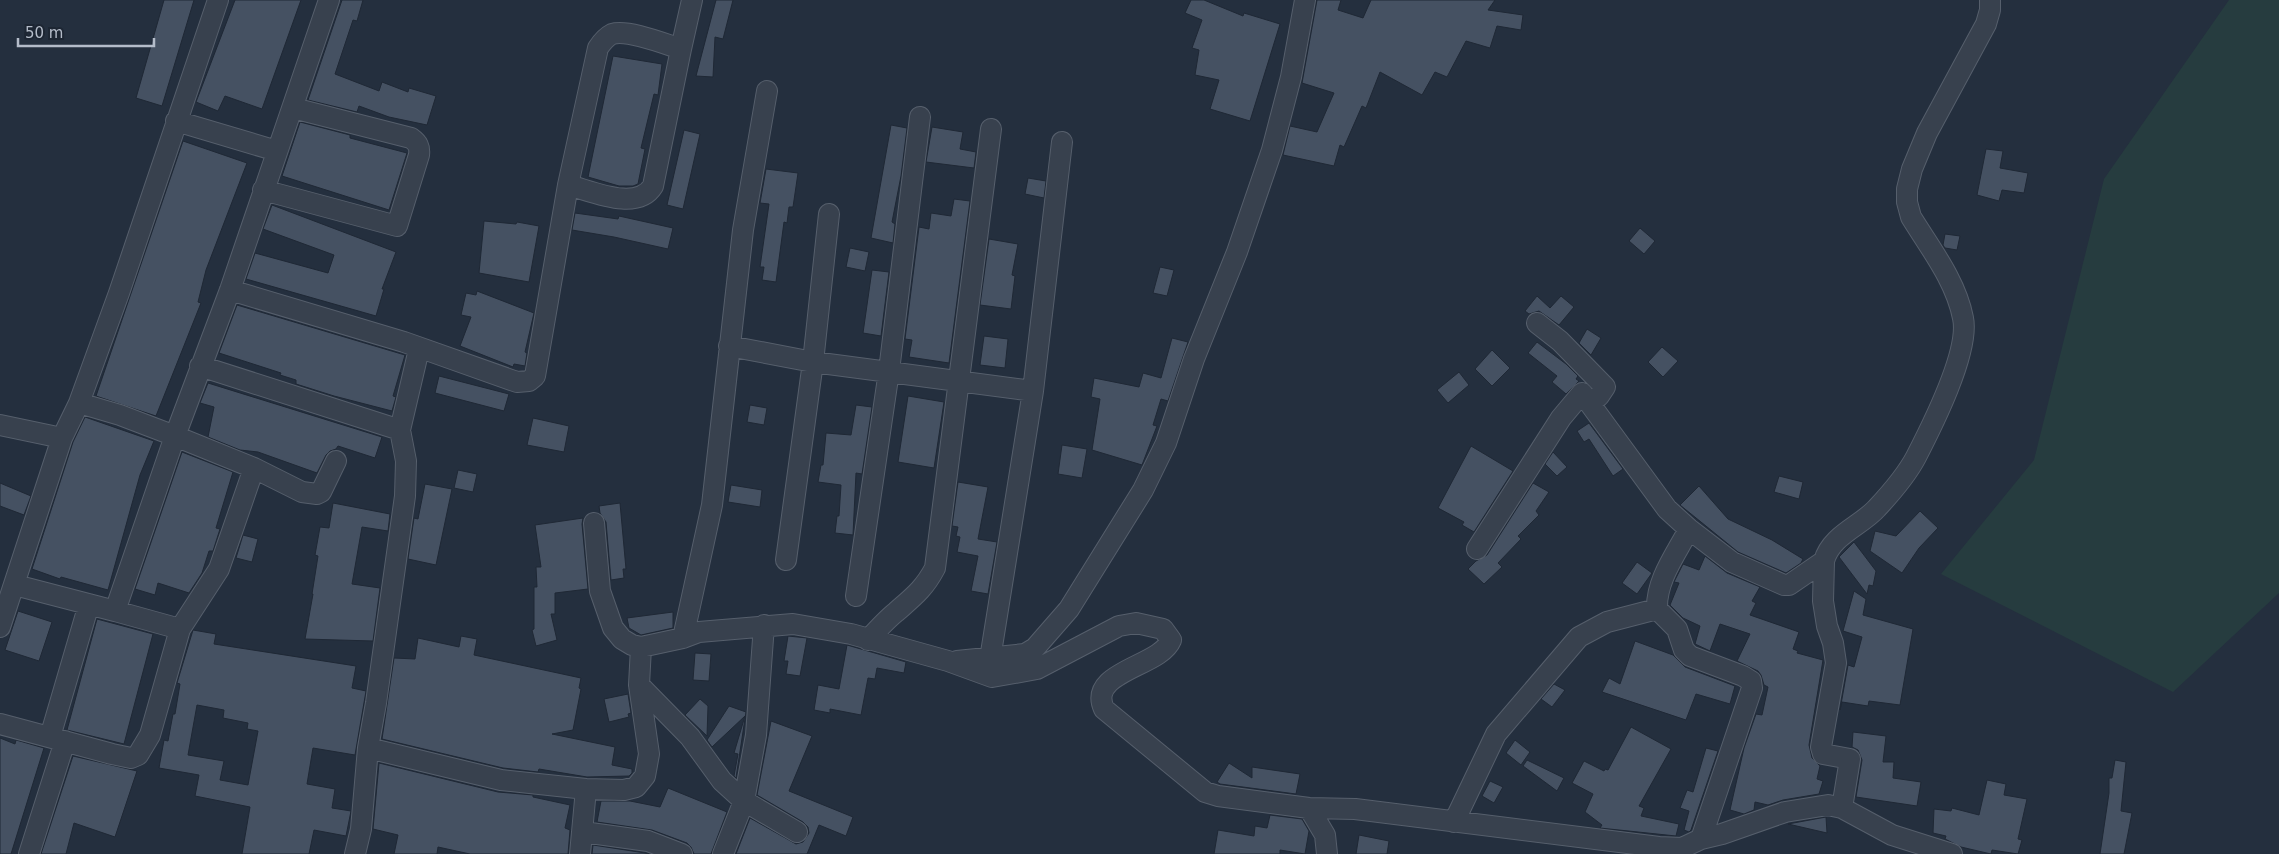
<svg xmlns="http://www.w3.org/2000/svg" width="2279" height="854" viewBox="0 0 2279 854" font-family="'DejaVu Sans',sans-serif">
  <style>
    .green { fill: #263c3f }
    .building { fill: #455162; stroke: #1f2835; fill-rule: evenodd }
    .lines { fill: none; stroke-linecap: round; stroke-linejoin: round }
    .minor-casing { stroke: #565f6c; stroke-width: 22 }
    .minor { stroke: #38414e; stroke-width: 20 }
  </style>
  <rect width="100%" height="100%" fill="#242f3e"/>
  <path class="green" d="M2229 0H2279V593L2173 692 1941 574 2034 460 2104 179Z"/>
  <path class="building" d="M164 0H194L162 106 136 98Z
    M235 0H301L262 109 225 96 218 111 196 102Z
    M342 0H363L357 21 353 20 335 74 379 91 382 82 408 92 409 88 436 96 427 125 389 117 359 106 357 112 308 100Z
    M716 0H733L723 39 715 37 713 77 696 76Z
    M1191 0H1204L1243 16 1244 13 1280 24 1250 121 1210 109 1219 80 1195 75 1199 50 1192 48 1202 20 1185 13Z
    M1317 0H1341L1338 10 1363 18 1371 0H1495L1488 10 1523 15 1521 30 1497 26 1490 48 1466 41 1447 77 1435 72 1422 95 1380 72 1366 108 1362 106 1344 147 1340 145 1334 166 1283 155 1290 126 1317 132 1334 93 1302 83Z
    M613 56 662 64 658 95 654 94 641 148 645 149 638 184 633 186H619L588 177Z
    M300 122 350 135V138L407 153 389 210 282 176Z
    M891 125 907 128 901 176 892 222 895 224 893 243 871 238Z
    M932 127 963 132 960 149 976 152 974 168 926 162Z
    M684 130 700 134 683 209 667 205Z
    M183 141 247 163 206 270 198 302 201 303 156 416 96 396Z
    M1986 149 2003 151 2000 168 2028 173 2024 193 2002 190 1999 201 1977 195Z
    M766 169 798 173 793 207H789L787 223 784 222 776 282 762 280 764 267H760L769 204 760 203Z
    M1028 178 1046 181 1044 198 1025 194Z
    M954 199 970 201 949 363 909 357 912 340 905 339 919 227 929 229 931 213 951 216Z
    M272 205 396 252 382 289H384L376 316 246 279 255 253 328 273 334 255 263 229Z
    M575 213 618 219 619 216 673 228 668 249 614 237 572 230Z
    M484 221 516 224 517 222 539 226 529 282 479 273Z
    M1640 228 1655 241 1644 254 1629 241Z
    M1945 234 1960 236 1957 250 1945 248 1943 245Z
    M989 239 1018 244 1012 275 1015 276 1011 309 980 305Z
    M850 248 869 252 865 271 846 267Z
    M1160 267 1174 270 1167 296 1153 293Z
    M872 270 889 272 881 336 863 333Z
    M477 291 534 313 525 352 527 353 525 366 514 364 513 367 460 346 471 317 461 315 466 293 476 295Z
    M1537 296 1550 308 1561 296 1574 307 1559 325 1539 311 1529 314 1525 311Z
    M237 305 405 355 393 396 396 397 392 411 334 396 296 384V380L280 375 281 373 219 353Z
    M1587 329 1601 338 1591 355 1579 343Z
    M984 336 1008 339 1005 368 980 365Z
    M1172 338 1188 342 1168 401 1161 399 1153 425 1157 426 1142 465 1092 450 1100 399 1091 397 1094 378 1139 387 1143 373 1161 378Z
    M1537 342 1566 364 1578 376 1576 379 1579 381 1566 394 1552 382 1557 376 1528 353Z
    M1662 347 1678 361 1663 377 1648 362Z
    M1492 350 1510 368 1492 386 1475 369Z
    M1459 372 1469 385 1448 403 1437 390Z
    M439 376 509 394 504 411 435 393Z
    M208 383 382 437 375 458 338 446 336 449 330 451 326 455 317 473 258 452 240 450 208 437 214 407 200 403Z
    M908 396 944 402 934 468 898 462Z
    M750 405 767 408 764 425 747 422Z
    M856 405 872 407 862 474 856 473 853 535 835 533 837 516H839L841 485 818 482 821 465H823L826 433 851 435Z
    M85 417 154 441 140 475 108 590 61 577 60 579 32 569 73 442Z
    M533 418 569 426 564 452 527 445Z
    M1589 423 1623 469 1613 476 1589 439 1584 442 1577 431Z
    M1062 445 1087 449 1082 478 1058 474Z
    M1471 446 1513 471 1474 532 1462 525 1464 522 1438 508Z
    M182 452 233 472 216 528 220 529 213 551H209L202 573 189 593 158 583 155 595 135 589Z
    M1553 452 1567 467 1557 476 1545 464Z
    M458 470 477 474 473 492 454 488Z
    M1779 476 1803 482 1799 499 1774 492Z
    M958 482 988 487 978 539 997 542 988 594 971 591 978 556 957 552 960 537 956 536 958 527 952 526Z
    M0 483 31 496 24 515 0 506Z
    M1533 483 1549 492 1536 511 1539 515 1518 536 1521 539 1498 563 1502 567 1484 584 1468 569 1476 561 1487 555Z
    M425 484 452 489 436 565 408 559 414 518 418 519Z
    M731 485 762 490 760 507 728 502Z
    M1699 486 1728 519 1772 540 1803 559 1801 563 1786 573 1738 552 1680 505Z
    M333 503 390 514 388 531 362 527 352 584 380 588 373 641 305 639 313 594H312L318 556 315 555 320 527 329 528Z
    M620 503 626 569H623L624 578 611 580 606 522 600 513 599 506Z
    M1920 511 1938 528 1919 548 1902 573 1870 551 1875 531 1896 536Z
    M583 518 582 524 588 589 555 593V614H551L557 640 536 646 532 630 534 629V587H537L536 567H541L535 525Z
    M243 535 258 539 252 562 236 558Z
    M1854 542 1876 571 1873 586 1869 585 1867 594 1839 557Z
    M1705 556 1727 573 1760 587 1752 601 1756 603 1750 615 1799 632 1793 649 1798 651 1797 653 1823 660 1809 745 1812 758 1820 766 1817 779 1823 781 1819 794 1783 800 1768 805 1755 802 1754 810 1744 814 1730 810 1744 748 1756 714 1762 715 1768 687 1764 685 1761 675 1758 671 1737 661 1750 634 1720 624 1710 651 1695 644 1700 626 1683 618 1670 605 1679 583 1674 582 1683 564 1699 570Z
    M1637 562 1652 573 1637 594 1622 583Z
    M1854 591 1866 599 1863 615 1913 629 1900 705 1869 701 1868 706 1842 702 1840 710 1848 665 1854 667 1862 637 1843 631Z
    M18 611 52 622 39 661 5 650Z
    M673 612V628L641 635 629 628 627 618Z
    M97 619 153 634 124 744 67 730Z
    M193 630 216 634 214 644 356 666 352 688 366 691 355 755 313 748 307 784 335 789 332 808 351 811 346 836 314 830 309 854H242L250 807 195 796 199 775 159 768 164 740 168 741 173 714H175L180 684 177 683ZM197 705 224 710 223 718 248 723 247 729 258 731 248 785 220 780 224 761 188 755Z
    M461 636 477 639 474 655 581 678 579 688 581 689 573 730 552 734 615 747 612 765 632 769V773L629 776 587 777 539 769 538 772 503 768 382 739 394 658 415 659 418 638 459 647Z
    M788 636 807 638 800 676 786 674 788 661H784Z
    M1635 641 1673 655 1685 667 1735 686 1730 704 1696 694 1686 720 1602 692 1609 678 1620 684Z
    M847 645 906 662 904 673 877 668 875 679 868 678 861 715 830 709V713L814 710 818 685 839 689Z
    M695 653 711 654 709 681 693 680Z
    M1554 684 1565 690 1552 707 1541 699Z
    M628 694 631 713 628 714 629 717 609 722 604 699Z
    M700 699 708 706 707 736 685 715Z
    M729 706 746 712 736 778 734 776 738 754 734 753 745 716 712 747 707 740Z
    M771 721 812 736 789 791 853 817 846 836 819 825 807 854H736L750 818 796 844 803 842 809 833 808 827 803 822 757 795Z
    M1631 727 1671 749 1639 806 1644 808 1641 816 1679 824 1676 836 1600 828 1602 825 1585 812 1593 794 1572 783 1584 761 1604 771 1605 769 1608 770Z
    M1853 732 1886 736 1883 762H1894L1893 778 1921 782 1917 806 1856 797 1862 760 1858 750 1852 747Z
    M0 738 15 744 16 740 44 748 11 854H0Z
    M1515 740 1530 752 1521 765 1506 753Z
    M1706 748 1718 751 1691 830 1689 832 1684 830 1689 811 1680 808 1687 790 1693 792Z
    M73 756 137 771 115 837 74 823 66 854H41Z
    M1527 760 1564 778 1557 791 1523 766Z
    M2115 760 2126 762 2121 811 2132 813 2124 854H2100L2109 793V778H2112Z
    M379 763 498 792 533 795V797L570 805 565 828 570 830 568 854H470L438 847 437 854H394L398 835 373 829Z
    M1229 763 1252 778V767L1300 774 1296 794 1220 784 1217 782Z
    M1987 780 2006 784 2004 795 2027 799 2018 839 2022 840 2018 854 1992 850 1991 854 1961 847 1945 839 1946 836 1933 833 1934 809 1951 811 1952 808 1979 815Z
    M1490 781 1503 787 1494 803 1482 796Z
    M668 788 727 812 711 854H694L691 847 687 843 652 830 597 822 601 801H630L660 807Z
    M1270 815 1302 819 1309 831 1305 854 1280 850V854H1214L1218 830 1254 836 1255 826 1267 828Z
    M1826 817 1827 833 1788 824Z
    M1359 835 1389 841 1387 854H1356Z
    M593 845 645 853 649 854H592Z"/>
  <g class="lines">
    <g class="minor-casing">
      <path id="minor" d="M176 121 277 151
        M568 185C592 191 637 212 653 186L681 49
        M263 190 397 226 419 155C420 147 418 143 411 138L293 108
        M230 290 404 342 517 382 529 381 535 376 568 185 598 48C602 42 606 37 612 34 628 29 665 44 681 49L692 0
        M1537 323 1560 341 1605 387 1599 396 1589 403
        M729 346 813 362 1033 391
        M200 366 400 430
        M79 403 120 415 175 436 230 290 329 0
        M0 425 62 438
        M254 468 302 492 317 494 321 492 336 461
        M594 523 600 591 613 628 622 639 632 645 641 647 683 638 699 632 793 624 851 634 948 661 992 677 1037 669 1119 626 1136 623 1163 629 1171 640C1160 667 1087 671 1104 709L1205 792 1218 796 1309 808 1355 809 1659 847 1682 848 1701 839 1722 834 1785 812 1828 805 1842 808 1850 759 1823 754 1821 747 1836 663 1833 643 1827 626 1823 601 1824 561 1789 585H1784L1732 562 1689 529 1667 509 1582 393 1561 418 1477 549
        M1689 529C1676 554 1656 580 1657 609L1677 629 1684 650 1690 656 1743 676 1751 681 1752 688 1701 839
        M786 560 813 362 829 214
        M1824 561C1831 535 1861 526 1877 508 1891 493 1906 476 1916 457 1932 426 1970 351 1963 318 1956 281 1930 248 1911 217L1907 202V189L1912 169 1927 133 1986 24 1990 10V0
        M856 596 889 371 920 117
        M115 611 180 629
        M0 627 62 438 79 403 119 293 218 0
        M683 638 712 505 743 230 767 91
        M868 640C877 630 886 620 896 612 913 597 924 589 935 568L991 129
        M990 659 1033 391 1062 142
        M957 661 1025 654 1035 648 1069 609 1143 490 1166 443 1194 359 1237 252 1272 150 1291 77 1305 0
        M639 685 690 737 722 781 744 801 797 832
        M0 724 112 754 131 758 138 755 150 735 180 629 219 569 254 468 175 436 115 611 15 585
        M50 737 89 604
        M368 748 501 780 586 789 624 790 636 787 645 776 649 754 639 685 641 647
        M1309 808 1325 835 1327 854
        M1842 808 1892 835 1952 854
        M1454 822 1496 734 1579 637 1607 622 1657 609
        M583 832 648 841 682 854
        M29 854 65 741
        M355 854 361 829 368 748 376 703 405 496 406 461 400 430 419 349
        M580 854 586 789
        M723 854 744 801 756 735 764 625"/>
    </g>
    <use href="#minor" class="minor"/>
  </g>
  <path d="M18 38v8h136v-8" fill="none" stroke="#b4bcc9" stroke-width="2.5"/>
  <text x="25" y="38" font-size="15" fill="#b4bcc9" stroke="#1d2633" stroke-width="4" paint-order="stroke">50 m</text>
</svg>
